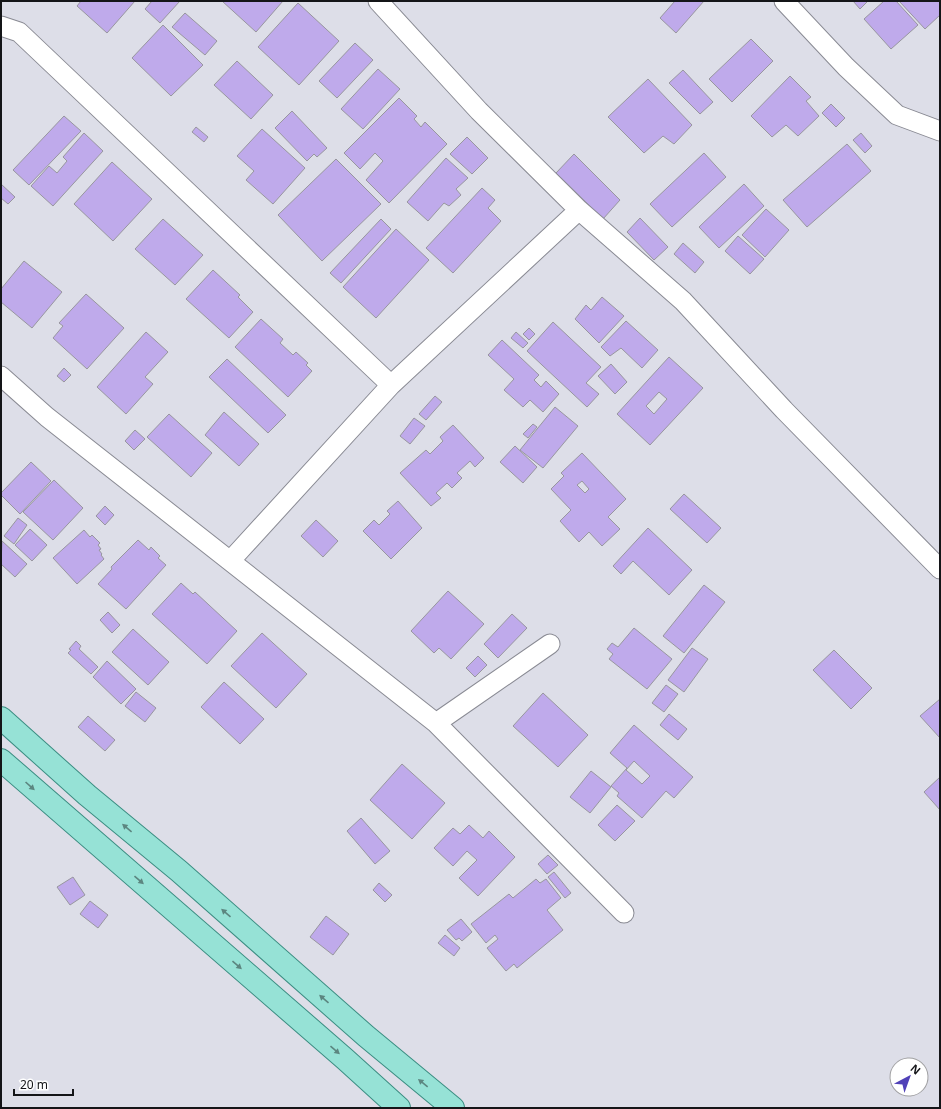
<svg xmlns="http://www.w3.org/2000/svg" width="941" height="1109" viewBox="0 0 941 1109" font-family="'Noto Sans',sans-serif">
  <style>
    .building { fill: #bfaaeb; stroke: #98969f; fill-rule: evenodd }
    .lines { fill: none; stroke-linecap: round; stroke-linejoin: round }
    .minor-casing { stroke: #898a93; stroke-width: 21 }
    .primary-casing { stroke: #3b8d82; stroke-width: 24 }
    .minor { stroke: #fff; stroke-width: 19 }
    .primary { stroke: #96e2d6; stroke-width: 22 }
    .oneway { fill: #5c8680 }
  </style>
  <rect width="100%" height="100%" fill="#dddee8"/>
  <path class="building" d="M81 1H135L107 33 77 6Z
    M152 1H180L160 23 145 9Z
    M222 1H283L256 32Z
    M675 1H704L676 33 660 18Z
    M853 1H868L860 9Z
    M884 1H896L918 25 891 49 864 19Z
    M899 1H940V15L925 29Z
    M298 3 339 41 299 85 258 47Z
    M185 13 217 41 205 55 172 27Z
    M163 25 203 65 171 96 132 58Z
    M751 39 773 61 732 102 709 79Z
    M355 43 373 60 337 98 319 81Z
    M237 61 273 95 251 119 214 85Z
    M378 69 400 89 363 129 341 109Z
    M683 70 713 102 700 114 669 83Z
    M790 76 811 97 806 101 819 116 798 136 786 125 772 137 751 116Z
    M648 79 692 125 674 144 663 136 644 153 608 117Z
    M399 98 417 116 414 119 421 127 425 122 447 144 389 203 366 180 383 161 375 153 360 169 344 153Z
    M831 104 845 118 836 127 822 113Z
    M292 111 327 148 317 157 314 154 307 161 275 128Z
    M64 116 81 131 29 185 13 170Z
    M196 127 208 137 204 142 192 132Z
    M262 129 305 168 273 204 246 180 254 171 237 156Z
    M84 133 103 151 53 206 31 186 49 166 57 173 67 161 63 157Z
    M861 133 872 146 865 153 853 140Z
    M467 137 488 158 472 174 450 154Z
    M847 144 871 171 807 227 783 200Z
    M704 153 726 177 672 227 650 204Z
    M574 154 620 200 603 219 556 173Z
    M446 158 468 178 456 189 461 195 449 206 444 203 428 221 407 202Z
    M336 159 381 204 322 261 278 215Z
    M112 162 152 199 113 241 74 204Z
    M1 184 15 197 8 204 1 198Z
    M744 184 764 206 719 248 699 227Z
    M482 188 495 200 488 208 501 221 453 273 426 248Z
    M766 209 789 230 765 257 742 235Z
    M640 218 668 247 654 260 627 232Z
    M163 219 203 255 175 285 135 249Z
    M381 219 391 229 341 283 330 273Z
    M396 229 429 260 376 318 343 287Z
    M738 236 764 259 750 274 725 251Z
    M683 243 704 262 695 273 674 254Z
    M24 261 62 292 32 328 1 302V289Z
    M213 270 240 295 238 297 253 312 229 338 186 299Z
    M86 294 124 328 87 369 53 338 63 326 59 323Z
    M602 297 624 316 599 343 575 319 586 305 591 310Z
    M261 319 283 339 280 343 293 355 296 352 308 363 306 365 312 371 288 397 235 347Z
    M626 321 658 350 642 368 621 348 610 356 601 347Z
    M553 322 601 367 586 383 599 394 587 407 527 351Z
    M529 328 535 334 529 340 523 334Z
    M146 332 168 352 145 377 153 384 126 414 97 387Z
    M516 332 528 343 523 348 511 338Z
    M502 340 539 375 534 380 541 387 546 381 559 394 543 412 530 400 523 407 504 390 514 379 488 355Z
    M669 357 703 388 650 445 617 414ZM659 392 667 399 654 414 646 406Z
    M227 359 286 415 268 433 209 377Z
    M611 364 627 382 615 394 598 376Z
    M64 368 71 375 64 382 57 376Z
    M435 396 442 402 426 420 419 414Z
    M555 407 578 426 543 468 520 450Z
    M224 412 259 444 239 466 205 435Z
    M169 414 212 453 191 477 147 437Z
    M414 418 425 426 410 444 400 436Z
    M533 424 537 427 528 438 523 434Z
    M453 425 484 458 475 467 470 461 457 473 462 478 452 488 447 483 436 493 441 498 431 506 400 473 426 450 430 454 443 441 440 437Z
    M135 430 145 439 134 450 125 441Z
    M515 446 537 467 523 483 500 462Z
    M582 453 626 499 608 517 620 529 602 546 589 532 579 542 560 521 571 510 551 489 564 476 561 473ZM582 481 589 489 585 493 577 485Z
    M31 462 51 481 20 514 1 495V493Z
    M54 480 83 508 53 540 23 512Z
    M684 494 721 528 707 543 670 509Z
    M398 501 422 528 391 559 363 531 374 520 379 525 390 514 387 511Z
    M105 506 114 515 105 525 96 516Z
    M18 518 27 525 14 544 4 536Z
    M316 520 338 541 323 557 301 536Z
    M648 528 692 570 669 595 633 561 621 574 613 566Z
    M30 529 47 545 32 561 15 545Z
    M84 530 90 537 92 535 100 543 98 545 101 549 99 550 102 554 101 555 104 559 77 584 53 558Z
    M138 540 149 550 151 547 160 556 158 558 166 565 126 609 98 584 112 569 111 567Z
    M2 541 27 564 15 577 1 564Z
    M181 583 193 594 195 592 237 631 207 664 152 614Z
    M704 585 725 602 684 653 663 636Z
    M448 591 484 624 451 659 439 648 434 653 411 631Z
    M108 612 120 625 112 633 100 620Z
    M512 614 527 628 498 658 484 644Z
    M634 628 672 659 647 689 609 659 613 654 607 649 612 643 618 647Z
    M133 629 169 662 148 685 112 652Z
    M262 633 307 674 276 708 231 666Z
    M76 641 81 646 79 649 98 667 91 674 68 653 71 650 69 649Z
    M692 648 708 659 684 692 668 680Z
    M834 650 872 688 851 709 813 670Z
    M478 656 487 665 475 677 466 668Z
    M107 661 136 689 121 704 93 677Z
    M224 682 264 719 240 744 201 707Z
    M666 685 678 694 664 712 652 703Z
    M136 692 156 708 145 722 125 706Z
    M543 693 588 735 558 767 513 726Z
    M940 699V738L920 716Z
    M669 714 687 729 678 740 660 725Z
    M88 716 115 740 105 751 78 727Z
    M634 725 693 777 674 798 666 791 642 818 617 796 619 793 611 786 627 768 610 753ZM634 761 650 776 642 784 626 770Z
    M402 764 445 803 412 839 370 800Z
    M591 771 611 787 590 813 570 797Z
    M940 777V810L924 792Z
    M617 805 635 821 615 841 598 825Z
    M361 818 390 851 375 864 347 831Z
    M469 825 483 838 489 831 515 857 478 896 459 878 477 860 467 851 453 866 434 848 453 828 460 834Z
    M548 855 558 865 547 874 538 864Z
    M554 872 571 893 565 898 548 877Z
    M73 877 85 895 70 905 57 887Z
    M536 879 540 883 546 879 561 898 547 910 563 930 517 968 514 964 506 971 487 948 498 939 495 935 486 943 471 924 509 894 513 898Z
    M379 883 392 895 385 902 373 890Z
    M90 901 108 915 98 928 80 914Z
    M326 916 349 934 333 955 310 937Z
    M461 919 472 932 462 941 459 938 456 940 447 930Z
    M445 935 460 948 454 956 438 943Z"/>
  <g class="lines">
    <g class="minor-casing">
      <path id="minor" d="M378 1 479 111 579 210 683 301 784 410 940 569
        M784 1 846 67 897 115 940 131
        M1 26 19 32 391 385
        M1 376 47 417 436 723 624 913
        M231 560 391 385 579 210
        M436 723 550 644"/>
    </g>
    <g class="primary-casing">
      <path id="primary" d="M1 718 87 795 179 871 366 1036 453 1108
        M1 760 345 1059 399 1108"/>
    </g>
    <use href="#minor" class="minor"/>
    <use href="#primary" class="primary"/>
  </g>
  <defs><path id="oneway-solid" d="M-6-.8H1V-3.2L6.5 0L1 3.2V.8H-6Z"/></defs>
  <g class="oneway">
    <use href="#oneway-solid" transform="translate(30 786) rotate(42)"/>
    <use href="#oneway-solid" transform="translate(127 828) rotate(-140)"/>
    <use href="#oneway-solid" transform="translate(139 880) rotate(41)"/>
    <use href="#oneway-solid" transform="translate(226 913) rotate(-139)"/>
    <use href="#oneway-solid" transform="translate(237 965) rotate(41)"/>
    <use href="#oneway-solid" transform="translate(324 999) rotate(-139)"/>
    <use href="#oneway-solid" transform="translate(335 1050) rotate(41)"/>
    <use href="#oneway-solid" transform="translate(423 1083) rotate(-141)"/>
  </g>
  <rect width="941" height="1109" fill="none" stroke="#141518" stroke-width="4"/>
  <g transform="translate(909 1077) rotate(41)"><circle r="19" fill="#ffffff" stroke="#a1a1a3"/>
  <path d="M0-3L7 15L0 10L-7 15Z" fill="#5041b8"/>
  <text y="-6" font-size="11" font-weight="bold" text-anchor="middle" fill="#141518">N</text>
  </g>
  <path d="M14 1089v6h59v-6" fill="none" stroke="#141518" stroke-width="2"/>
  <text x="20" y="1089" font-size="12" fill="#141518" stroke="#ffffff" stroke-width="3" paint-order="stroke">20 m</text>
</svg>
